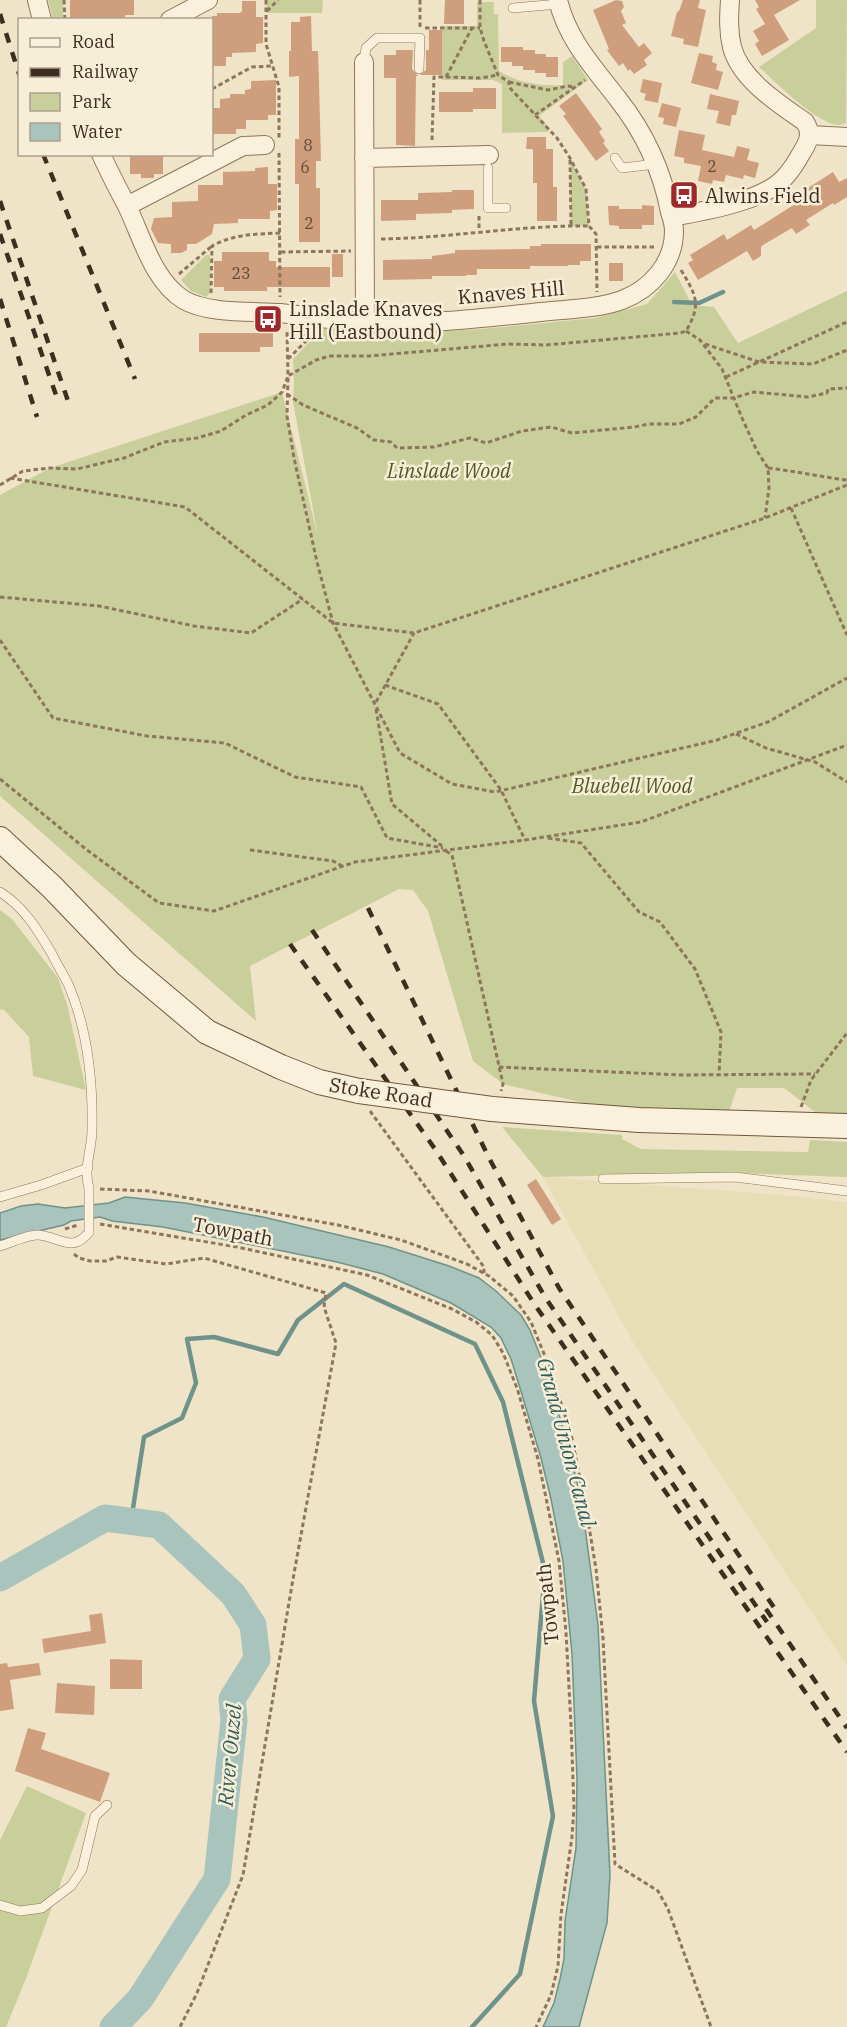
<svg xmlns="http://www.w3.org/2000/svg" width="847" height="2027" viewBox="0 0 847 2027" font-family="'IBM Plex Serif',serif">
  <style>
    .farmland { fill: #e6deb5 }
    .green { fill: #c9cf9b }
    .water { fill: #a9c4bc; stroke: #6f938a; stroke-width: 1.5 }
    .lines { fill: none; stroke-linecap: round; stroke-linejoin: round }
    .stream { stroke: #6f938a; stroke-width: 4.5 }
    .river { stroke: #a9c4bc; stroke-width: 27 }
    .building { fill: #cf9f7d }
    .lane-casing { stroke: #8d765c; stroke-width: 10 }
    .street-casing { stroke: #8d765c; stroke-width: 20 }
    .secondary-casing { stroke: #6f573f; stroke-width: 26 }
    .path { stroke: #8d765c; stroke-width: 3; stroke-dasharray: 4.5 3; stroke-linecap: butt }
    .lane { stroke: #faf1dc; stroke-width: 9 }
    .street { stroke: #faf1dc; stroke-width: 18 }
    .secondary { stroke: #faf1dc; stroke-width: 24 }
    .rail { stroke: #3d2e20; stroke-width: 4.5; stroke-dasharray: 10 10; stroke-linecap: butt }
    .lane-bridge-casing { stroke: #8d765c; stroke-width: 10; stroke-linecap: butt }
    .secondary-bridge-casing { stroke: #6f573f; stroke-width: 26; stroke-linecap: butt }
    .lane-bridge { stroke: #faf1dc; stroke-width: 9 }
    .secondary-bridge { stroke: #faf1dc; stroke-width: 24 }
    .labels { text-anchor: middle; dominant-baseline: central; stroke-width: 5; stroke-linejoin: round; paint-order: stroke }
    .number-label { font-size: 16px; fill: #624a37 }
    .poi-label { font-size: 20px; fill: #3d2e20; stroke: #f7eed8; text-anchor: start }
    .street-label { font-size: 20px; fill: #3d2e20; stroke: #f7eed8 }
    .park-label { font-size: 20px; font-style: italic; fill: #4d5a26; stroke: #f7eed8 }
    .water-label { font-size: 21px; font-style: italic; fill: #2f5d5a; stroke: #f7eed8 }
  </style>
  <rect width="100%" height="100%" fill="#f0e4c8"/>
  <path class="farmland" d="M543 1177 783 1195 847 1202V1666L633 1342Z"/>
  <path class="green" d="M48 0H63V19H53Z
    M266 0H323L322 13H267Z
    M816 0H847L846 123C843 124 840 125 837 125 816 123 775 82 759 67L816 28Z
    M477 2H494V14H498L499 71C518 83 541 86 563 85V62L572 56 588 80 539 116 550 129 548 132 502 133V84L493 80H442V26H477Z
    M570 158 586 189 589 226H571Z
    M206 255H209L210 257V293L206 297 191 291 181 280Z
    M675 272 692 305 714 307 738 343 847 291V1120L824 1119 784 1088H737L729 1112 614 1110 503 1084 473 1061 428 911 413 890 399 889 250 966 256 1021 0 796V495L50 468 282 392 318 536 293 402 294 383 293 359 311 340 299 324 361 335 481 329 595 318 647 304Z
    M0 910 12 919 58 978 67 1004 86 1090 33 1076 29 1037 4 1010 0 1009Z
    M502 1127 622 1135V1139L641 1149 808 1152 810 1140 847 1142V1177L737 1173 543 1177Z
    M27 1786 86 1813 25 1981 6 2027H0V1840Z"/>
  <path class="water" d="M125 1197 185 1203 263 1217 389 1247 449 1266 479 1278 496 1291 521 1315 530 1330 546 1370 571 1456 582 1505 598 1625 610 1875 607 1923 579 2027H543L554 2003 560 1979 564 1959 565 1921 576 1848 577 1779 572 1654 563 1561 551 1499 541 1458 520 1388 511 1359 501 1338 491 1327 451 1303 383 1274 337 1262 163 1227 112 1221 100 1217 71 1221 64 1225 0 1240V1213L21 1206 38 1204 65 1208 109 1203Z"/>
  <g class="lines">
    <path class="stream" d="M674 302 699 303 723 292
      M131 1521 144 1437 182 1418 196 1383 187 1339 214 1337 278 1354 298 1320 344 1284 475 1344 503 1402 545 1571 534 1701 553 1816 520 1974 472 2027"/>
    <path class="river" d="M0 1578 105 1518 159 1525 233 1594 253 1625 257 1659 232 1699 234 1720 217 1879 140 1999 113 2027"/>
  </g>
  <path class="building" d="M70 0H134V15H125V20H70Z
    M445 0H464V24H444Z
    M616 0 622 1 624 7 621 11 626 23 622 25 639 47 644 43 652 53 644 60 647 65 634 74 630 69 628 71 623 63 619 66 607 50 609 49 593 10Z
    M683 0H700L698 8 706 10 698 47 683 44 684 39 671 36 677 12 679 11Z
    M755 0H800L774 15 789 40 762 56 755 44 759 41 753 31 765 24 756 9 759 7Z
    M242 1H256V17H263V43L256 44V52L232 53V57H226V66H212V16H217V13H240L242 11Z
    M311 16 312 51H318L319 81 321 161H316V188H320V242H299V184H295V139H299V76L289 77V51H291V22H300V17Z
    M429 30H442V75H420L426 70V50H429Z
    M501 47H523V50H535V54H546V57H558V77H546V73H535V70H523V66H512V62H501Z
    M396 50H413L412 69 418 76H416L415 146 396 145V78H384V55H396Z
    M699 53 713 56 712 62 717 64 716 70 723 72 718 90 691 83Z
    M643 79 662 83 658 103 644 100 646 94 640 92Z
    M276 80V115H268V120H246V129H236V134H213V108H220V99L230 98V94H245V90L251 89V81Z
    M473 88H496V109H473V112H439V92H473Z
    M576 93 602 129 599 132 605 141 603 143 609 151 596 161 563 116 566 114 559 106Z
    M710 94 739 101 736 115H732L730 126 716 123 719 111 707 109Z
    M662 103 681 108 676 127 663 124 664 118 658 117Z
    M679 130 705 135 702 150 734 157 737 146 750 149 747 160 759 163 755 178 744 175 743 179 726 175 724 182 713 180 712 184 698 181 701 166 684 163V158L674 156Z
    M527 137H546V149H553V187H557V221H537V183H533V149H526Z
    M130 154H163V174H154V178H141V174H130Z
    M268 167V184H277V210L270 211V219H238V223L214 224 212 234 196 244H187V250L181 253H171V244L158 243 151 229 154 218 172 217V202L198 201V185H223V172L255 171V168Z
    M833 172 839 182 847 178V197L834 205 833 203 806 220 810 225 796 234 792 228 763 245 761 247V256L753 261 747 251 698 280 688 263 693 260 690 255 724 234 727 240 751 225 754 230 803 199 800 193Z
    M452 190H474V209L452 210V213L416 214V220L381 221V200H418V193L452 192Z
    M642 205 654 206V225H642V229H619V226L609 225 608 206H619V209H642Z
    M541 244H591V261H580V265H568V266H530V269H477V275H466V276H432V279L383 280V260L432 259V256L455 253V250L530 249V246H541Z
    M222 252H269V261H276V267H330V287H267V291H224V287H214V261H222Z
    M332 254H343V277H332Z
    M609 263H623V281H609Z
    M259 330 273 331V347H260V352H199V333H259Z
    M536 1179 561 1219 552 1225 527 1185Z
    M102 1613 106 1643 44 1653 42 1639 91 1631 89 1615Z
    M110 1659 142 1660V1689H110Z
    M7 1663 8 1667 39 1663 41 1675 10 1680 14 1709 0 1711V1664Z
    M57 1683 95 1686 94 1715 55 1713Z
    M28 1728 46 1733 41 1749 110 1773 100 1802 15 1771Z"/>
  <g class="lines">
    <g class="lane-casing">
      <path id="lane" d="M513 8 559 4
        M364 62 366 48 377 38H420L419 69
        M615 158 622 168 656 164
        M488 168V208H506
        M0 892C24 907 38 930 52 954 57 965 64 975 69 986 88 1031 93 1081 92 1130 92 1149 83 1169 89 1188
        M603 1179 735 1177 847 1191
        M0 1197 41 1185 88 1168
        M0 1246C10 1243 27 1235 37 1235 57 1235 72 1255 89 1232
        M0 1905 20 1911 42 1908 71 1886 82 1870 95 1816 107 1805"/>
    </g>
    <g class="street-casing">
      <path id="street" d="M37 0 42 20
        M170 20 208 0
        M364 62 365 323
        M810 135 847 137
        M101 154C109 172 118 189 127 206 142 237 153 281 184 300 208 314 252 311 280 313 309 316 338 321 367 323 424 325 483 318 541 312 568 309 597 309 622 300 651 289 674 263 674 231 674 225 672 218 670 212 662 170 644 132 618 99 594 68 567 39 558 0
        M364 158 489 155
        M127 206 243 146 265 145
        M672 217C703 211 762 202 784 178 791 171 797 161 802 152 809 141 812 133 805 122 779 104 740 79 732 47 728 31 729 16 730 0"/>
    </g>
    <g class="secondary-casing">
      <path id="secondary" d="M0 839 52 887 126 964 207 1032 281 1067 319 1082 359 1091
        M492 1109 639 1120 847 1126"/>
    </g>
    <path class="path" d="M64 0 65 20
      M266 0V44L279 87V138
      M480 0V28L484 41 498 75 509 82V87L557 138 570 158 586 189 589 226 596 234 597 292
      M267 11 278 0
      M420 27V0
      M425 28H480
      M446 77 480 78 498 75
      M509 82 548 90 568 86 574 87
      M212 89 252 67 272 66
      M535 115 585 80
      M432 140 434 77H446L472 28
      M279 153 280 297
      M570 160 571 225
      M479 216V231
      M381 239C451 238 519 225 589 226
      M597 247H655
      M281 252 351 251
      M681 270C696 295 702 304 686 331L680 333 546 345 508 344 369 356H330L316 360 288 376 287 416 294 458 317 562 333 623 400 753 452 784 495 792 717 740 768 722 847 678
      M179 274 212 246
      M211 293 212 246C234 234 256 234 281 233
      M686 331 700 340 722 369 742 418 757 451 768 468 769 488 765 518
      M705 344 759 362 813 364 847 350
      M288 359 308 339 303 333
      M726 377 847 322
      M287 394 303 405 357 428 374 440 391 442 397 448 434 447 470 438 486 443 522 431 551 427 572 433 634 427 649 424H679L696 417 715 398H733L754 392 808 397 827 393 828 389 847 388
      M768 468C795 471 820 477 847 480
      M10 478 185 507 333 623 414 633 765 518 847 485
      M0 485 23 471 50 468 77 469 124 458 164 442 197 438 221 431 246 415 268 405 282 392 288 376 287 330
      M791 508 847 635
      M0 597 99 606 194 626 251 633 303 599
      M0 640 53 718 147 736 225 743 295 777 361 787 387 838 443 848
      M385 685 438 704 501 790 525 840
      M376 702 414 633
      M376 709 392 804 442 846
      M736 734 766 748 815 762 847 782
      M0 779 87 850 159 903 214 911 355 862 525 840 641 822 847 745
      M548 838 581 843 639 912 660 922 695 969 721 1032 719 1075
      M250 850 333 861 342 866
      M446 851 452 855 503 1084 501 1091
      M499 1067 681 1075 815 1074
      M801 1107 811 1080 847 1033
      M370 1111 484 1267V1273
      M100 1189 149 1191 338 1225 401 1240 467 1264 489 1276 513 1296 531 1322 549 1366 571 1434 586 1508 596 1569 603 1638 615 1864 658 1891 668 1909 711 2027
      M100 1224 237 1247 367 1275 452 1309 476 1322 492 1335 503 1353 517 1388 538 1459 559 1561 566 1632 571 1725 574 1807 572 1837 561 1914 558 1966 551 1995 536 2027
      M65 1229 78 1225
      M74 1254 79 1258 90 1261H106L117 1257 166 1264 204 1258 326 1293 324 1307 336 1343 293 1579 243 1875 197 1993 180 2027"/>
    <use href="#lane" class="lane"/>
    <use href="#street" class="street"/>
    <use href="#secondary" class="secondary"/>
    <path class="rail" d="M0 14 20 77
      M43 154 135 379
      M0 201 68 401
      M0 234 56 395
      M0 299 37 417
      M368 908 489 1158 559 1288 779 1615
      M312 930 464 1156 545 1297 767 1622
      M290 944 435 1149 535 1305 847 1752
      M766 1609 847 1728"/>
    <g class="lane-bridge-casing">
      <path id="lane-bridge" d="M89 1232V1188"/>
    </g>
    <g class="secondary-bridge-casing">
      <path id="secondary-bridge" d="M359 1091 492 1109"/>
    </g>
    <use href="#lane-bridge" class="lane-bridge"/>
    <use href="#secondary-bridge" class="secondary-bridge"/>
  </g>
  <defs>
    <g id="bus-square" transform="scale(1.5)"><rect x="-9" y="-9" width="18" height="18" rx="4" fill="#9e2a2b" stroke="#f7eed8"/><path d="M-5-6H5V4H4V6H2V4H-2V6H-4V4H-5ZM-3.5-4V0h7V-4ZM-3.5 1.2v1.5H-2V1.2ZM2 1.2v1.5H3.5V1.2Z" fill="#fff"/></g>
  </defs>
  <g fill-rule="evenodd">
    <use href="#bus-square" x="684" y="195"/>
    <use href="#bus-square" x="268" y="319"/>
  </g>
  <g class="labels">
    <g class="number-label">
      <text x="308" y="145">8</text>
      <text x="712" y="166">2</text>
      <text x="305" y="167">6</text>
      <text x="309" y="223">2</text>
      <text x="241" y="273">23</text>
    </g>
    <g class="poi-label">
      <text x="705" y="195">Alwins Field</text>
      <text x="289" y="308">Linslade Knaves<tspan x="289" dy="23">Hill (Eastbound)</tspan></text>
    </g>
    <g class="street-label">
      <text transform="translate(511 292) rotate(-5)">Knaves Hill</text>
      <text transform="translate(381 1092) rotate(9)">Stoke Road</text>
      <text transform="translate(233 1231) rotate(11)">Towpath</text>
      <text transform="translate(547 1604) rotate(-96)">Towpath</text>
    </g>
    <g class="park-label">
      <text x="449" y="470">Linslade Wood</text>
      <text x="632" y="785">Bluebell Wood</text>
    </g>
    <g class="water-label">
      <text transform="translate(567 1442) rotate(75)">Grand Union Canal</text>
      <text transform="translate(229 1755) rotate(-85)">River Ouzel</text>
    </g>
  </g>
  <rect x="18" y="18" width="195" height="138" fill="#f7eed8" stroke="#ada18e" stroke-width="1.5"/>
  <rect x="30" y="38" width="30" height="9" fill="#faf1dc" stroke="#ada18e" stroke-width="1.5"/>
  <text x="72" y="48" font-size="18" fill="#3d2e20">Road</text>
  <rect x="30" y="68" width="30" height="9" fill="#3d2e20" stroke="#ada18e" stroke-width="1.5"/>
  <text x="72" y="78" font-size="18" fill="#3d2e20">Railway</text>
  <rect x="30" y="93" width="30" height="18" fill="#c9cf9b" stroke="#ada18e" stroke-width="1.5"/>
  <text x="72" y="108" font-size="18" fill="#3d2e20">Park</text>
  <rect x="30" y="123" width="30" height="18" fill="#a9c4bc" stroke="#ada18e" stroke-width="1.5"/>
  <text x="72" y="138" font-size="18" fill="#3d2e20">Water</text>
</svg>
